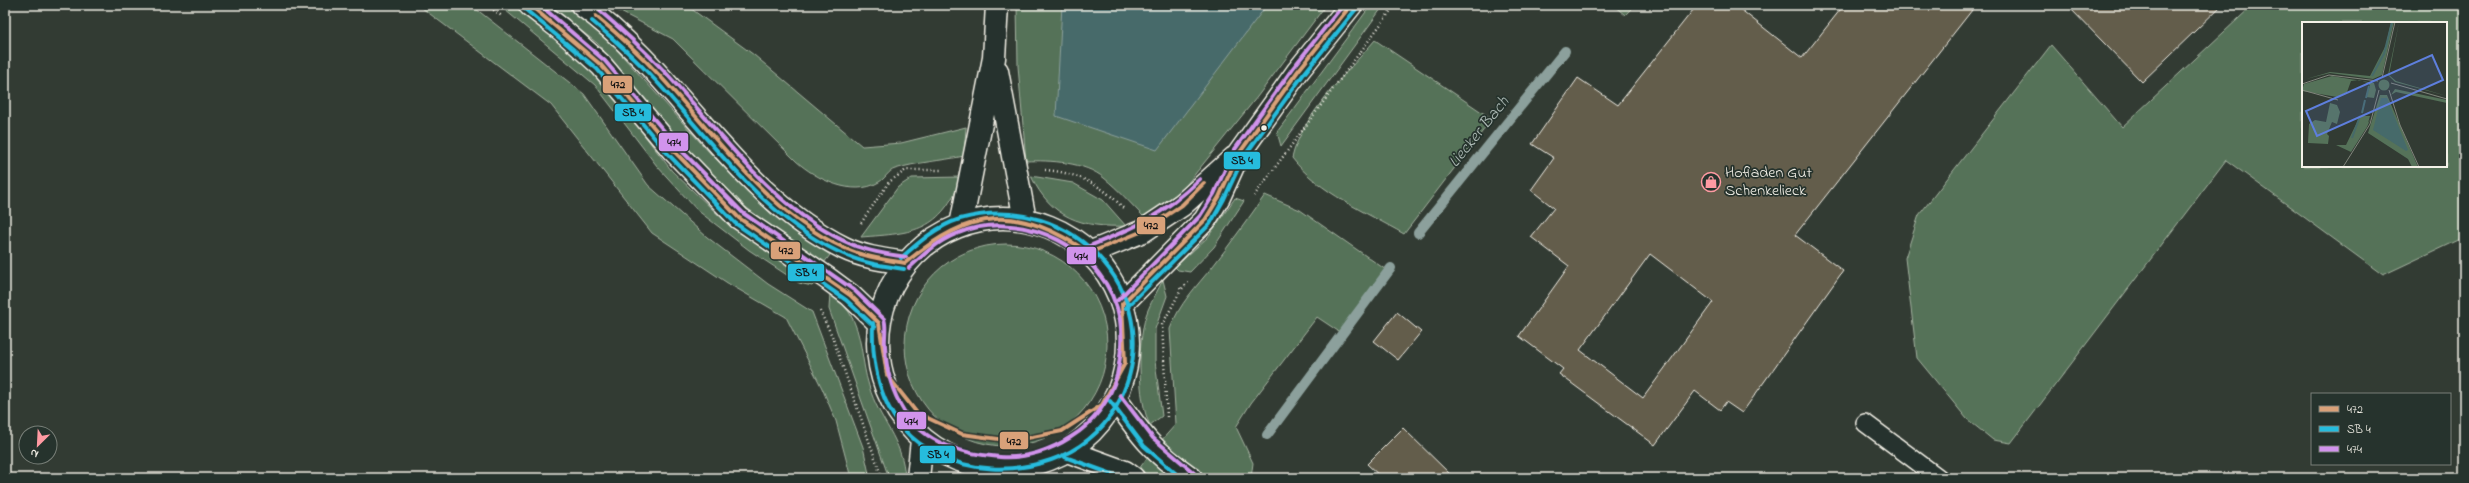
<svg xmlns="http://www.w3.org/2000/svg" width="2469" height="483" viewBox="0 0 2469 483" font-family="'Indie Flower',sans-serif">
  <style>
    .green { fill: #557259; stroke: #a4b2a0; fill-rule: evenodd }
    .water { fill: #466a6a; stroke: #8ca09c }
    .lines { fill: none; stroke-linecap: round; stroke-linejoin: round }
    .stream { stroke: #8ca09c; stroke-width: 10 }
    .building { fill: #635d4c; stroke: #f4f1e8; fill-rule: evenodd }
    .service-casing { stroke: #f4f1e8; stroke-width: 20 }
    .minor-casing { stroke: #f4f1e8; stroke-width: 25 }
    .secondary-casing { stroke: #f4f1e8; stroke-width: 25 }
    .path { stroke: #f4f1e8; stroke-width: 2.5; stroke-dasharray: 1 3; stroke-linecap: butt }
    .service { stroke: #26332d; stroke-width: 17 }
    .minor { stroke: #26332d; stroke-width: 22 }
    .secondary { stroke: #26332d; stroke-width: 22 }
    .bus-1-casing { stroke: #26332d; stroke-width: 7 }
    .bus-2-casing { stroke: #26332d; stroke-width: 7 }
    .bus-3-casing { stroke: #26332d; stroke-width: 7 }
    .bus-1 { stroke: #d9a179; stroke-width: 4 }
    .bus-2 { stroke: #26bcdd; stroke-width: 4 }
    .bus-3 { stroke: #d193ec; stroke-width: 4 }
    .bus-dot { fill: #f4f1e8; stroke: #26332d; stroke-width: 1.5 }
    .labels { text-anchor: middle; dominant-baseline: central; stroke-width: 3.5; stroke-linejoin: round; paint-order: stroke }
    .poi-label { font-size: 16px; fill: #f4f1e8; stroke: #26332d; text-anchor: start }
    .water-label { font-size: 17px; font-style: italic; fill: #aebbb6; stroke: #26332d }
    .inset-river { fill: none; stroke: #466a6a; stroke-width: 2 }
    .inset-road { fill: none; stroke: #80847b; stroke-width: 1 }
    .view { fill: #5e7fdd; fill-opacity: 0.15; stroke: #5e7fdd; stroke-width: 2 }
    .inset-edge { fill: none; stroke: #f4f1e8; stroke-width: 2 }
    .line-badge { stroke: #26332d; stroke-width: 1.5 }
    .pale-badge-label { font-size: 11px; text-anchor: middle; font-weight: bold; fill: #111 }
  </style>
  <rect width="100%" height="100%" fill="#323b33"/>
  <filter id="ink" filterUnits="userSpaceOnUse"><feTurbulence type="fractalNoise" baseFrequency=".025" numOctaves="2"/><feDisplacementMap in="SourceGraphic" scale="8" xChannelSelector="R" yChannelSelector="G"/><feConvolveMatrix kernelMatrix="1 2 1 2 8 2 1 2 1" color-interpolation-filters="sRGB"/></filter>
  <g filter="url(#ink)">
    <path class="green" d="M418 5H471L584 94 648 185 707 237 768 284 812 312 863 447 870 478H851L836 421 822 388 786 317 729 284 652 233 551 105Z
      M499 5H515L550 31 601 79 672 171 729 225 815 283 812 286 799 283 749 250 697 210 657 166 595 85Z
      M548 5H566L598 29 710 153 771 214 830 255 824 263 768 225 715 182 597 43Z
      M607 5H686L754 55 862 146 901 143 966 127 964 156C941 161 917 162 895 169 888 171 885 179 879 182 853 198 816 179 796 161L673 39Z
      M1017 5H1326L1257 97 1183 189 1144 217C1131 204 1118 189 1104 178 1085 162 1050 160 1026 161L1018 66Z
      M1371 5H1384L1281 146 1277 132Z
      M1613 5H1635L1625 15Z
      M2253 5H2464V237L2383 275 2226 160 2011 443 1993 440 1967 419 1917 358 1905 258 1919 215 2051 45 2122 127ZM2303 23H2446V166H2303Z
      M1375 40 1492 119 1404 234C1366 212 1319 193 1292 158 1302 115 1347 73 1375 40Z
      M1031 176 1073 183 1103 200 1126 226C1082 228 1051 218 1031 176Z
      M962 177C940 232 915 233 861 237L898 187 912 178Z
      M1265 195 1300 210 1389 272 1341 333 1317 317 1251 403 1236 427 1253 463 1251 478H1208L1160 442 1176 424 1170 329C1179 304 1196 287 1213 266 1231 243 1248 219 1265 195Z
      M1235 198 1244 201 1214 247 1190 272 1178 270 1175 267 1208 237Z
      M905 345a101 101 0 1 1 202 0a101 101 0 1 1-202 0Z
      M1163 280 1167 296 1155 329V361L1162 416 1150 425C1137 400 1137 336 1148 310 1152 300 1158 290 1163 280Z
      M830 292C836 299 844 305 849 312 863 334 861 361 869 386 879 421 903 439 905 478H889L829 309Z
      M1147 458 1175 478H1152L1139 469Z
      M1071 474 1108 476 1109 478H1051Z"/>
    <path class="water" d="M1062 5H1267L1157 150 1056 116Z"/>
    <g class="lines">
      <path class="stream" d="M1418 233 1565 51
        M1267 435 1391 268"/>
    </g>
    <path class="building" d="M1697 5H1735L1802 58 1844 5H1976L1795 235 1843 271 1742 413 1726 402 1720 410 1695 391 1655 445 1559 374 1563 369 1519 336 1569 266 1531 237 1554 208 1531 190 1554 158 1532 144 1578 78 1618 105ZM1650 254 1713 302 1643 398 1580 350Z
      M2067 5H2222L2142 82Z
      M1397 312 1421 332 1398 360 1374 341Z
      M1403 428 1454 478H1382L1367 464Z"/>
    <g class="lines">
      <g class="service-casing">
        <path id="service" d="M1865 423 1939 478"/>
      </g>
      <g class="minor-casing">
        <path id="minor" d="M1089 253 1143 231 1182 205 1234 158
          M1122 304 1205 220 1219 197 1238 155 1298 71 1351 5"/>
      </g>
      <g class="secondary-casing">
        <path id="secondary" d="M530 5 561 29 601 65 672 149 739 218 827 278 850 295 879 323
          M582 5C679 74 734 193 844 248 862 257 885 260 905 263
          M997 71 1025 220
          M878 343a125 125 0 1 1 250 0a125 125 0 1 1-250 0Z
          M961 225 994 58 997 5
          M1115 398C1141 435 1153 452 1191 478
          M1067 451 1125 472 1133 478
          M918 478 922 440"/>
      </g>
      <path class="path" d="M487 5 503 17
        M1045 170C1075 172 1103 185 1123 208
        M1254 196 1395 5
        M861 223 889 182 906 170H942
        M1180 288 1181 290 1188 282
        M820 311 832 336 882 478
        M1167 417 1162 325 1181 290"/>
      <use href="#service" class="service"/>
      <use href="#minor" class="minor"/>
      <use href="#secondary" class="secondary"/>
      <g class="bus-1-casing">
        <path id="bus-1" d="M530 5 601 65 672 149 739 218 850 295 879 323
          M596 16C619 35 640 54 660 76 715 135 775 222 852 251 869 258 887 260 905 263
          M1089 253 1143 231 1182 205 1204 183
          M905 263C972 208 1017 204 1089 253
          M1122 304 1205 220 1219 197 1238 155 1298 71 1351 5
          M879 323 887 375 917 413 962 434 1013 441 1062 431 1102 405 1125 363 1122 304"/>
      </g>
      <g class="bus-2-casing">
        <path id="bus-2" d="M526 10 597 69 667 153 735 223 846 300 875 327
          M592 21C615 40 636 59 656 81 712 142 769 224 848 256 866 264 885 266 904 269
          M1126 308 1210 224 1224 199 1243 158 1303 75 1356 9
          M873 323C871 375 885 428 935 453 970 472 1013 473 1051 460 1078 451 1102 432 1116 407 1176 301 1073 187 960 219 937 226 918 243 901 258
          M1110 401 1144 446 1181 478
          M1065 457 1123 478"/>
      </g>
      <g class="bus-3-casing">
        <path id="bus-3" d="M540 5 605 61 676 145 743 213 854 290 884 319C887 327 884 338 885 346 886 369 892 392 904 411 925 444 963 454 1000 457 1025 459 1051 450 1071 437 1094 423 1110 400 1117 375 1121 356 1123 339 1120 320 1107 249 1022 206 956 234 938 241 923 255 909 268
          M600 11C622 30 644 50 664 71 720 131 775 213 853 245 869 252 888 254 906 257
          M1087 247C1135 228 1162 216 1200 179
          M1118 300 1200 216 1214 194 1233 152 1293 68 1343 5
          M1120 395 1153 438 1194 473"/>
      </g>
      <use href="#bus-1" class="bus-1"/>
      <use href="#bus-2" class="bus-2"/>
      <use href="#bus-3" class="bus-3"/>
    </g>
  </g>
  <defs>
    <g id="shop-ring" transform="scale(1)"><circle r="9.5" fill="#26332d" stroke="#ff9aa2" stroke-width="1.5"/><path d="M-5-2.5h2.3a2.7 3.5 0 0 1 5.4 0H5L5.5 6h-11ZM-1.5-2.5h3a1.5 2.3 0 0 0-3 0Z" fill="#ff9aa2"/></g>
  </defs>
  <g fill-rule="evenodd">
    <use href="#shop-ring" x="1711" y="182"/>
  </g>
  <circle class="bus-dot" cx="1264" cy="128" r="3.5"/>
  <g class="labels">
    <g class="poi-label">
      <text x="1725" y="173">Hofladen Gut<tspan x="1725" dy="18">Schenkelieck</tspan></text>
    </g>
    <g class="water-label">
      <text transform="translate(1479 132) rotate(-51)">Liecker Bach</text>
    </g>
  </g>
  <g transform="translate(2302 22)">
    <rect width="145" height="145" fill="#323b33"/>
    <path d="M89 0H92L80 53 71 57 28 51 4 57 28 50 68 54 84 23ZM97 0 87 53 94 59 145 74 93 60 86 53ZM30 54 72 61 74 68 72 76 64 75 68 64 66 61 57 58 49 59 45 70 35 75 0 69 2 62ZM76.5 63a5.5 5.5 0 1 1 11 0a5.5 5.5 0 1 1-11 0ZM93 67 145 78V81L94 70 89 73ZM78 73H85L116 145H110L106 137 66 111ZM28 81 35 83 38 90 35 102 30 100 25 112 27 114 26 122 6 121 7 102 13 98 24 100ZM58 94H68L66 101 69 96 65 105 49 130 34 123H44Z" fill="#557259"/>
    <path d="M79 76H85L106 128 104 129 71 108Z" fill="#466a6a"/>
    <path class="inset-river" d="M70 54 82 32 90 0M64 76 67 64M60 91 63 78M50 116 58 94"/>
    <path class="inset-road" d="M80 56 93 0M89 61 145 77M0 62 27 53 76 59M0 68 36 78M87 68 98 103 117 145M41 145 68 102 77 68"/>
    <path class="view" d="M130 33 141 58 15 114 4 89Z"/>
    <rect width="145" height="145" class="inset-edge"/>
  </g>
  <g class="line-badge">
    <rect x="602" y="75" width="31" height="19" rx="4" fill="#d9a179"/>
    <rect x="614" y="103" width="38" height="19" rx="4" fill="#26bcdd"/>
    <rect x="658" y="132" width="31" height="20" rx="4" fill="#d193ec"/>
    <rect x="1223" y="151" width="38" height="19" rx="4" fill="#26bcdd"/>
    <rect x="1136" y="216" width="30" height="19" rx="4" fill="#d9a179"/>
    <rect x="770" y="241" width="31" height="19" rx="4" fill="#d9a179"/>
    <rect x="1066" y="246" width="31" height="19" rx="4" fill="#d193ec"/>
    <rect x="787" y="263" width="38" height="19" rx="4" fill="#26bcdd"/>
    <rect x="896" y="411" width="31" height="19" rx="4" fill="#d193ec"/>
    <rect x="999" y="431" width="30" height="19" rx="4" fill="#d9a179"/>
    <rect x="919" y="445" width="37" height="19" rx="4" fill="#26bcdd"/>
  </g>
  <g class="pale-badge-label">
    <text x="618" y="88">472</text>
    <text x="633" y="116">SB 4</text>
    <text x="674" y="146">474</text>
    <text x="1242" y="164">SB 4</text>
    <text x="1151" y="229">472</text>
    <text x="786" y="254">472</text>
    <text x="1081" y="260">474</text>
    <text x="806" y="276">SB 4</text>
    <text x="911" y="425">474</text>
    <text x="1014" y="445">472</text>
    <text x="938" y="458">SB 4</text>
  </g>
  <rect width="2469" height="483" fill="none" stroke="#26332d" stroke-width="20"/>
  <rect x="10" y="10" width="2449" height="463" fill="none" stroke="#f4f1e8" stroke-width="1.5" filter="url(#ink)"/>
  <rect x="2311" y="393" width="140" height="72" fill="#26332d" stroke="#787f78"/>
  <rect x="2319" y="406" width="20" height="6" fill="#d9a179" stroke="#787f78"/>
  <text x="2347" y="413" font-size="12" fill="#f4f1e8">472</text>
  <rect x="2319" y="426" width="20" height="6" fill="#26bcdd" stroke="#787f78"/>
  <text x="2347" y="433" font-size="12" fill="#f4f1e8">SB 4</text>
  <rect x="2319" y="446" width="20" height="6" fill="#d193ec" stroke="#787f78"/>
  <text x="2347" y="453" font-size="12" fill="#f4f1e8">474</text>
  <g transform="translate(38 445) rotate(204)"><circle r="19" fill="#26332d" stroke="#787f78"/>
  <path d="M0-3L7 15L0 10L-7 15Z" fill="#ff9aa2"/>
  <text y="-6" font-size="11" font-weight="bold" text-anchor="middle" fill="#f4f1e8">N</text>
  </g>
</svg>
